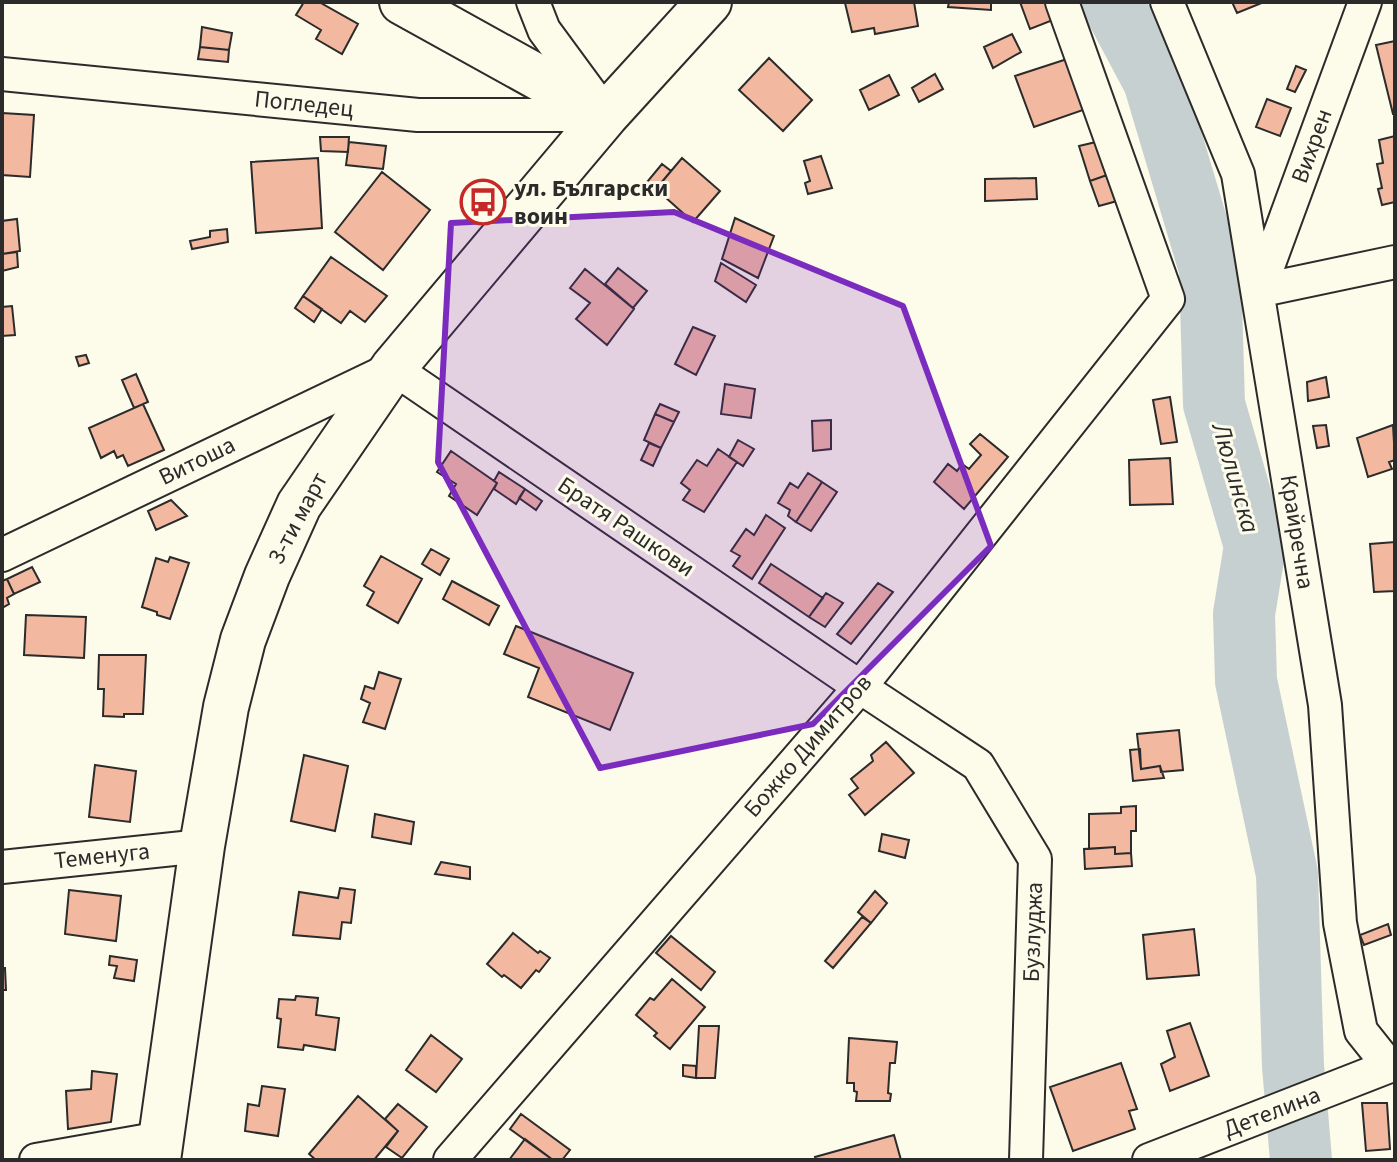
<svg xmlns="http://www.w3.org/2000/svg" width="1397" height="1162" viewBox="0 0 1397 1162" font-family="'Source Sans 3',sans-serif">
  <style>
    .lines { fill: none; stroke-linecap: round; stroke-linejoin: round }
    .river { stroke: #c7d0d0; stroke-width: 62 }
    .building { fill: #f2b8a0; stroke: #2b2b2b; stroke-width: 2 }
    .street-casing { stroke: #2b2b2b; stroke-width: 36 }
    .secondary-casing { stroke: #2b2b2b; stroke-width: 48 }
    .street { stroke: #fdfbea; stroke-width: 32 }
    .secondary { stroke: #fdfbea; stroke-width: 44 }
    .marked { fill: #7b2cbf; fill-opacity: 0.2; stroke: #7b2cbf; stroke-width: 6; stroke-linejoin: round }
    .labels { text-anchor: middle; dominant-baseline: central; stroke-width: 6; stroke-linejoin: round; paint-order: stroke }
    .street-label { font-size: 24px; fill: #2b2b2b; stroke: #fdfbea }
    .poi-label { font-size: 24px; font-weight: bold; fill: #2b2b2b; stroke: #fdfbea; text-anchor: start }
    .water-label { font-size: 26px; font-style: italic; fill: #2b2b2b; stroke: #fdfbea }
  </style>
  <rect width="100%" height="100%" fill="#fdfbea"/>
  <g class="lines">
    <path class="river" d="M1112 2 1154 81 1210 269 1214 404 1255 546 1244 614 1246 681 1287 874 1293 1066 1301 1160"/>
  </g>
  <path class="building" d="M304 2H319L358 24 342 54 316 39 321 30 296 15Z
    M850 2H914L918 26 875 34 874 28 852 32 845 3Z
    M949 2H991V10L948 7Z
    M1020 2H1046L1053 20 1030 29Z
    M1232 2H1264L1237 13Z
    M202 27 232 33 229 50 200 47Z
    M1012 34 1021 52 993 68 984 47Z
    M1395 41V114H1393L1376 45Z
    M200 47 229 50 228 62 198 59Z
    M769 58 812 100 783 131 739 90Z
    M1067 59 1086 109 1034 127 1015 76Z
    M1296 66 1306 70 1295 92 1287 89Z
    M935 74 943 89 919 102 912 88Z
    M889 75 899 95 869 110 860 90Z
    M1267 99 1291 108 1280 136 1256 127Z
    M2 113 34 115 30 177 2 175Z
    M1395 136V202L1382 205 1378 189 1382 188 1377 164 1383 163 1379 140Z
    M320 137H349L348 152 321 151Z
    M349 142 386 146 383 169 346 165Z
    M1096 142 1107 175 1090 181 1079 146Z
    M821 156 832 188 808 194 805 183 810 181 804 161Z
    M318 158 322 228 256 233 251 162Z
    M682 158 720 191 693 222 656 189Z
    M662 164 671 171 656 189 647 182Z
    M382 172 430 210 383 270 335 232Z
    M1107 175 1117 201 1099 206 1090 181Z
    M1036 178 1037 199 985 201V179Z
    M735 218 774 236 758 278 722 259Z
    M17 219 20 251 2 254V221Z
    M227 229 228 242 192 249 190 241 210 237V231Z
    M17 252 18 267 2 271V254Z
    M331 257 387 296 365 322 350 311 341 323 303 296Z
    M721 263 756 285 746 302 715 281Z
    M618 268 647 291 633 308 605 284Z
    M585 269 634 309 607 345 576 319 590 303 570 288Z
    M303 296 322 309 314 322 295 308Z
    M12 306 15 335 2 336V307Z
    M693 327 715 336 696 375 675 364Z
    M86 355 89 363 79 366 76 357Z
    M136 374 148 402 134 408 122 380Z
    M1326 377 1329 397 1308 401 1307 382Z
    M725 384 755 389 751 418 721 414Z
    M1170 397 1177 442 1161 444 1153 400Z
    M143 404 164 450 128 466 123 455 117 458 114 451 101 458 89 428Z
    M660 404 679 412 674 422 655 414Z
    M655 414 674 422 661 448 644 440Z
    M831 420V449L813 451 812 421Z
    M1326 425 1329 446 1317 448 1313 426Z
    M1393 425 1395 460 1389 462 1392 469 1368 477 1357 438Z
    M980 434 1008 457 964 509 934 482 948 464 957 471 962 464 969 469 981 455 970 444Z
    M738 440 754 449 743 466 729 457Z
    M649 443 661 448 653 466 641 460Z
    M718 449 737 462 704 512 683 500 690 490 681 483 697 460 707 466Z
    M451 451 497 483 477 515 449 496 456 484 437 472Z
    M1170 458 1173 504 1130 505 1129 460Z
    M499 472 525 489 516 504 494 489 497 483 494 481Z
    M808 473 822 482 796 522 788 516 790 510 778 503 790 483 798 488Z
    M822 482 837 492 811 531 796 522Z
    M525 489 542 501 536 510 519 498Z
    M171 500 187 516 156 530 148 511Z
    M766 515 785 528 752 579 733 566 740 556 731 551 746 529 754 535Z
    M1395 542V591L1374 592 1370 544Z
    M431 549 449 559 440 575 422 564Z
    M381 556 422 579 398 623 367 605 374 592 364 586Z
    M170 557 189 563 170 619 157 615V612L142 607 156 558 168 562Z
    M771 564 823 598 809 617 759 583Z
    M32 567 40 582 14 594 7 579Z
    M7 579 14 594 7 598 9 604 2 608V581Z
    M452 581 499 606 489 625 443 599Z
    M878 583 893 592 851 644 837 634Z
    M826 593 843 603 825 627 809 617Z
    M26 615 86 617 84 658 24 655Z
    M516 626 633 673 610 730 528 697 539 668 504 654Z
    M99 655H146L143 714H124V717L103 716 104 689H98Z
    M379 672 401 679 385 729 363 722 370 703 361 699 365 686 374 689Z
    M1179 730 1183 770 1161 772 1160 766 1141 769 1137 734Z
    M886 742 914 773 865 815 849 795 858 788 851 779 873 761 871 755Z
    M1140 749 1141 769 1160 766 1164 778 1133 781 1130 750Z
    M304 755 348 766 335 831 291 821Z
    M95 765 136 771 130 822 89 817Z
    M1136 806V831H1131V853L1115 854V847L1089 849V814L1121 813V807Z
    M375 814 414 822 411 844 372 837Z
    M882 834 909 840 905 858 879 851Z
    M1115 847V854L1131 853 1132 866 1085 869 1084 849Z
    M441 862 470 867V879L435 874Z
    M340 888 355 890 351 923 342 922 340 939 293 935 299 892 338 898Z
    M69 890 121 896 116 941 65 934Z
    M875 891 887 903 871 923 858 912Z
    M862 917 871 923 833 968 825 961Z
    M1388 924 1391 935 1364 945 1360 935Z
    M1194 929 1199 975 1147 979 1143 935Z
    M513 933 538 953 540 951 550 958 539 972 536 970 521 988 504 975 502 977 487 964Z
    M671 936 715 972 701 990 656 953Z
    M110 956 137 960 134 981 114 978 117 966 109 965Z
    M2 968H5L6 990H2Z
    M672 979 705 1007 670 1049 654 1036 657 1033 636 1015 650 998 654 1000Z
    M296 996 318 998 316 1015 339 1018 335 1050 304 1045 303 1050 278 1047 281 1019 277 1018 279 999 295 1000Z
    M1190 1023 1209 1076 1170 1091 1161 1064 1175 1057 1167 1031Z
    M699 1026H719L715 1078H696Z
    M431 1035 462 1059 436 1092 406 1070Z
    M849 1038 897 1042 895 1063H890L888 1093 891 1094 890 1101H856L857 1092 854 1091V1083H847Z
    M1121 1063 1137 1109 1129 1111 1135 1129 1073 1151 1050 1087Z
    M683 1065 696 1066V1078L683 1076Z
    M92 1071 117 1074 111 1122 68 1129 66 1091 91 1089Z
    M262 1086 285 1089 278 1136 245 1131 248 1104 259 1106Z
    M358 1096 398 1131 374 1160H316L309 1154Z
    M1362 1103H1387L1390 1149 1366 1151Z
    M398 1104 427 1127 402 1158 386 1147 398 1131 385 1119Z
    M521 1114 570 1150 562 1160H553L510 1129Z
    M894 1135 901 1160H816L815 1157Z
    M525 1139 553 1160H509Z"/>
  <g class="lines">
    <g class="street-casing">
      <path id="street" d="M533 2 544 30 602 109
        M1167 2 1238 174 1325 705 1340 923 1361 1031 1389 1066
        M2 74 418 115H605
        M1260 288 1365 2
        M1258 291 1395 262
        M2 555 393 368 860 687 978 765 1035 859 1026 1160
        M2 867 202 846
        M36 1160 161 1138
        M450 1160 860 687 1168 299 1062 2
        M1149 1160 1395 1064"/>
    </g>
    <g class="secondary-casing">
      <path id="secondary" d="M402 2 606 115
        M158 1160 202 846 226 707 243 640 267 576 299 505 393 368 606 115 709 2"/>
    </g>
    <use href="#street" class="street"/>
    <use href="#secondary" class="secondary"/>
  </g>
  <path class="marked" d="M674 212 903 306 991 546 813 724 600 768 438 462 451 223Z"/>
  <defs>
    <g id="bus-ring" transform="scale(2.3)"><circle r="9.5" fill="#fdfbea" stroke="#c62828" stroke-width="1.5"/><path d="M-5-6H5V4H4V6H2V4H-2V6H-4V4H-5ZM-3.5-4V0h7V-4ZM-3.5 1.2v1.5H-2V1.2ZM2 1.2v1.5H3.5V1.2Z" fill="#c62828"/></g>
  </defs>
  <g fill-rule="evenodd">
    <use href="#bus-ring" x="483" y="202"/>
  </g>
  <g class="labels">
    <g class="street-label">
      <text transform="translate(304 104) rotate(6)">Погледец</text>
      <text transform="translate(1312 146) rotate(-70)">Вихрен</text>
      <text transform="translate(197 461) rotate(-26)">Витоша</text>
      <text transform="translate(298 518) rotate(-62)">3-ти март</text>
      <text transform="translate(626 527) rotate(34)">Братя Рашкови</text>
      <text transform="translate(1297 532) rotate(81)">Крайречна</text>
      <text transform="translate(808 746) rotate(-49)">Божко Димитров</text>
      <text transform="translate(102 856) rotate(-6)">Теменуга</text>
      <text transform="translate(1033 932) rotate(-88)">Бузлуджа</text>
      <text transform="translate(1272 1112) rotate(-21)">Детелина</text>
    </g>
    <g class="poi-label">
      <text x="514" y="188">ул. Български<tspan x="514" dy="28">воин</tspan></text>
    </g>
    <g class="water-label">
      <text transform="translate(1236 478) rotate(74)">Люлинска</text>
    </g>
  </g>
  <rect width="1397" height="1162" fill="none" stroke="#2b2b2b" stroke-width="8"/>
</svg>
